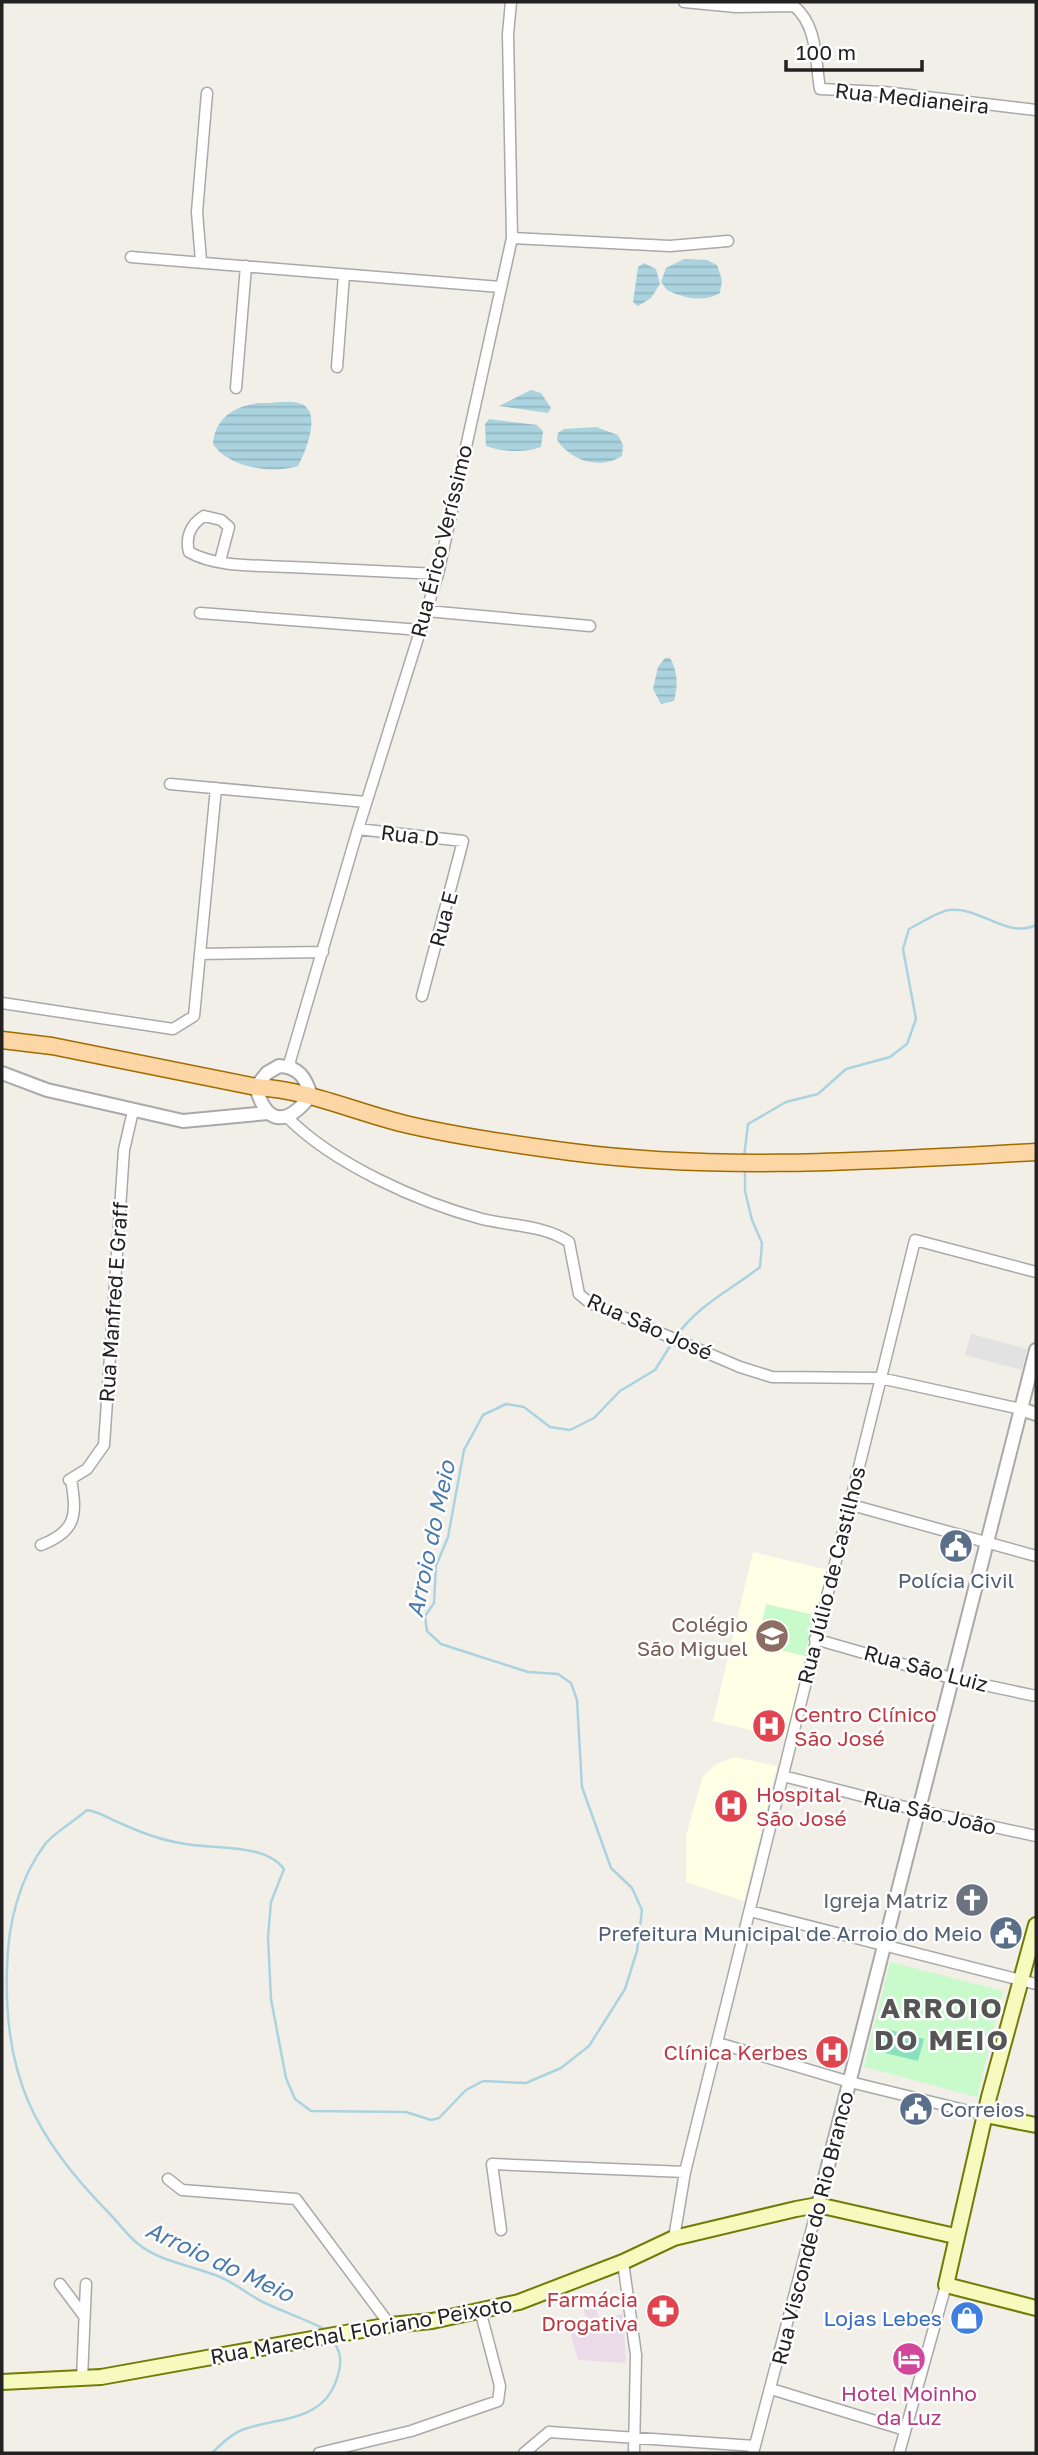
<svg xmlns="http://www.w3.org/2000/svg" width="1038" height="2455" viewBox="0 0 1038 2455" font-family="'Golos Text',sans-serif">
  <style>
    .industrial { fill: #ebdbe8 }
    .education { fill: #ffffe5 }
    .park { fill: #c8facc }
    .pitch { fill: #88e0be }
    .parking { fill: #e2e2e2 }
    .water { fill: url(#water-rules) }
    .lines { fill: none; stroke-linecap: round; stroke-linejoin: round }
    .stream { stroke: #aad3df; stroke-width: 2.5 }
    .minor-casing { stroke: #a9a9a9; stroke-width: 13 }
    .tertiary-casing { stroke: #a9a9a9; stroke-width: 16 }
    .secondary-casing { stroke: #707d05; stroke-width: 18 }
    .primary-casing { stroke: #a06b00; stroke-width: 19 }
    .minor { stroke: #fff; stroke-width: 10 }
    .tertiary { stroke: #fff; stroke-width: 12 }
    .secondary { stroke: #f7fabf; stroke-width: 14 }
    .primary { stroke: #fcd6a4; stroke-width: 16 }
    .labels { text-anchor: middle; dominant-baseline: central; stroke-width: 5; stroke-linejoin: round; paint-order: stroke }
    .street-label { font-size: 21px; fill: #222; stroke: #fff }
    .service-label { font-size: 21px; fill: #4e5e75; stroke: #fff }
    .education-label { font-size: 21px; fill: #785e54; stroke: #fff; text-anchor: end }
    .health-label { font-size: 21px; fill: #be3a42; stroke: #fff; text-anchor: start }
    .worship-label { font-size: 21px; fill: #5b616d; stroke: #fff; text-anchor: end }
    .shop-label { font-size: 21px; fill: #366cbe; stroke: #fff; text-anchor: end }
    .hotel-label { font-size: 21px; fill: #b23c85; stroke: #fff }
    .water-label { font-size: 23px; font-style: italic; fill: #4a7aab; stroke: #fff }
    .district-label { font-size: 28px; font-weight: bold; letter-spacing: 2px; fill: #555; stroke: #fff }
  </style>
  <defs>
    <pattern id="water-rules" width="6" height="5" patternUnits="userSpaceOnUse" patternTransform="scale(1.75)"><rect width="6" height="5" fill="#aad3df"/><path d="M0 2.5h6" fill="none" stroke="#92b5bf"/></pattern>
  </defs>
  <rect width="100%" height="100%" fill="#f2efe9"/>
  <path class="industrial" d="M595 2304 599 2318 623 2314 626 2363 578 2360 569 2328 587 2323 583 2306Z"/>
  <path class="education" d="M753 1552 828 1570 788 1739 713 1721Z
    M735 1757 777 1766 744 1901 686 1882V1836L703 1776 717 1764Z"/>
  <path class="park" d="M766 1604 814 1615 805 1656 757 1644Z
    M890 1962 1003 1991 977 2097 864 2067Z"/>
  <path class="pitch" d="M887 2029 924 2039 918 2061 881 2052Z"/>
  <path class="parking" d="M971 1334 1027 1349 1022 1370 965 1355Z"/>
  <path class="water" d="M684 259 707 260 717 265 722 280 720 293C704 303 683 298 667 290L661 282 666 268Z
    M644 263 656 269 660 284 651 298 638 306 633 302 638 267Z
    M531 390 541 393 551 408 548 413 499 406Z
    M259 403C271 404 295 398 305 406 320 418 305 453 298 466 272 474 229 468 213 444 215 417 235 406 259 403Z
    M489 419 537 425 543 431 541 447C526 453 501 452 486 446L485 424Z
    M596 427 618 435 623 445 622 456C600 470 571 461 557 440L558 433 564 429Z
    M665 658H670C678 672 678 685 674 701L661 704 653 689 658 667Z"/>
  <g class="lines">
    <path class="stream" d="M744 1157 748 1124 786 1102 818 1094 846 1069 890 1057 907 1044 916 1019 903 949 909 929C921 923 938 911 950 910 981 907 1007 939 1036 925
      M676 1337C696 1306 731 1290 760 1267L762 1243 752 1220 745 1191V1170
      M328 2331C308 2320 286 2313 265 2303 248 2295 233 2281 215 2275 189 2265 158 2261 137 2243 126 2234 118 2222 108 2212 34 2137 3 2074 7 1967 8 1924 19 1878 46 1843 56 1831 75 1821 87 1810 101 1812 109 1819 122 1824 140 1832 161 1840 180 1843 211 1850 264 1842 284 1869L271 1902 268 1937 271 1999 286 2078 295 2099 311 2111 406 2112 431 2120 439 2118 466 2090 483 2081 526 2083 561 2068 589 2046 625 1989 637 1951 642 1910 632 1888 611 1868 582 1787 577 1700 571 1683 558 1674 528 1672 441 1644 427 1631 425 1616 434 1603 436 1566 448 1537 464 1450 483 1415 506 1404 524 1407 550 1427 570 1430 594 1418 620 1391 655 1370 672 1343
      M212 2453C220 2445 231 2434 242 2430 280 2416 325 2423 338 2375 342 2361 341 2353 333 2340"/>
    <g class="minor-casing">
      <path id="minor" d="M684 2 736 7 794 6C818 26 815 60 820 89L884 92 1036 110
        M512 238 670 246 728 241
        M131 257 500 287
        M201 261 197 212 207 93
        M337 367 344 275
        M236 388 246 266
        M220 561 229 527 221 520 204 516C191 524 185 537 189 552 217 568 259 565 291 567 340 569 389 572 438 574
        M427 611 590 626
        M200 613 421 630
        M170 784 366 802
        M358 829 463 841 422 996
        M200 954 323 952
        M2 1003 173 1029 194 1016 216 788
        M291 1067 290 1061 358 829 438 574 512 238 508 34 511 2
        M288 1118C334 1164 418 1202 482 1219 511 1226 544 1225 569 1242L579 1294 590 1303 740 1367 772 1377 880 1378 1021 1409
        M69 1480 87 1469 104 1445 124 1150 133 1111
        M848 1504 1036 1556
        M41 1545C77 1531 77 1515 71 1479
        M815 1639 951 1678 1036 1696
        M783 1776 917 1810 1036 1836
        M750 1911 1036 1984
        M718 2043 850 2082 985 2115
        M168 2179 182 2190 296 2199 390 2325
        M501 2230 492 2164 685 2172
        M674 2238 685 2172 915 1240 1036 1272
        M623 2262 636 2355 634 2453
        M60 2284 84 2316
        M82 2379 86 2284
        M771 2389 905 2430
        M319 2453 411 2431 498 2401 500 2386 480 2310
        M524 2453 549 2432 755 2446
        M753 2453 818 2205
        M899 2453 946 2285"/>
    </g>
    <g class="tertiary-casing">
      <path id="tertiary" d="M279 1066C299 1067 305 1077 311 1095 288 1125 267 1127 256 1087L267 1073Z
        M2 1073 47 1090 183 1121 268 1113
        M1021 1409 1036 1414
        M818 2205 1036 1350"/>
    </g>
    <g class="secondary-casing">
      <path id="secondary" d="M1036 1925 989 2097 946 2285 1036 2308
        M985 2115 1036 2125
        M2 2382 101 2377 390 2325 432 2321 519 2302 623 2262 674 2238 796 2209 818 2205 955 2236"/>
    </g>
    <g class="primary-casing">
      <path id="primary" d="M2 1040 52 1046 256 1087C310 1090 357 1113 409 1125 462 1137 517 1145 571 1152 724 1172 882 1160 1036 1152"/>
    </g>
    <use href="#minor" class="minor"/>
    <use href="#tertiary" class="tertiary"/>
    <use href="#secondary" class="secondary"/>
    <use href="#primary" class="primary"/>
  </g>
  <defs>
    <g id="civic-disc" transform="scale(1.75)"><circle r="9.5" fill="#5c6f8a" stroke="#fff"/><path d="M-.6-6.5H3V-4.5H.6V-3L4-1V1h2V6H-6V1h2V-1L-.6-3ZM-1.2 2.5V6h2.4V2.5Z" fill="#fff"/></g>
    <g id="school-disc" transform="scale(1.75)"><circle r="9.5" fill="#8d6e63" stroke="#fff"/><path d="M0-5L7-2L0 1L-7-2ZM-4 1L0 2.5L4 1V4Q0 6-4 4Z" fill="#fff"/></g>
    <g id="hospital-disc" transform="scale(1.75)"><circle r="9.5" fill="#e0444e" stroke="#fff"/><path d="M-5-5h3v3.5h4V-5h3V5h-3V1.5h-4V5h-3Z" fill="#fff"/></g>
    <g id="church-disc" transform="scale(1.75)"><circle r="9.5" fill="#6b7280" stroke="#fff"/><path d="M-1.2-6h2.4v3.5h3.3v2.4h-3.3V6h-2.4V-.1h-3.3v-2.4h3.3Z" fill="#fff"/></g>
    <g id="pharmacy-disc" transform="scale(1.75)"><circle r="9.5" fill="#e0444e" stroke="#fff"/><path d="M-2-6h4v4h4v4h-4v4h-4v-4h-4v-4h4Z" fill="#fff"/></g>
    <g id="shop-disc" transform="scale(1.75)"><circle r="9.5" fill="#3f7fe0" stroke="#fff"/><path d="M-5-2.5h2.3a2.7 3.5 0 0 1 5.4 0H5L5.5 6h-11ZM-1.5-2.5h3a1.5 2.3 0 0 0-3 0Z" fill="#fff"/></g>
    <g id="hotel-disc" transform="scale(1.75)"><circle r="9.5" fill="#d1479c" stroke="#fff"/><path d="M-6-4.5h1.5V1H6V5H4.5V3h-9V5H-6ZM-4 0a1.8 1.8 0 1 1 3.6 0ZM.5 0V-2.5h3Q6-2.5 6 0Z" fill="#fff"/></g>
  </defs>
  <g fill-rule="evenodd">
    <use href="#civic-disc" x="956" y="1546"/>
    <use href="#school-disc" x="772" y="1636"/>
    <use href="#hospital-disc" x="769" y="1726"/>
    <use href="#hospital-disc" x="731" y="1806"/>
    <use href="#church-disc" x="972" y="1900"/>
    <use href="#civic-disc" x="1006" y="1933"/>
    <use href="#hospital-disc" x="832" y="2052"/>
    <use href="#civic-disc" x="916" y="2109"/>
    <use href="#pharmacy-disc" x="663" y="2311"/>
    <use href="#shop-disc" x="967" y="2318"/>
    <use href="#hotel-disc" x="909" y="2359"/>
  </g>
  <g class="labels">
    <g class="street-label">
      <text transform="translate(912 98) rotate(6)">Rua Medianeira</text>
      <text transform="translate(441 541) rotate(-76)">Rua Érico Veríssimo</text>
      <text transform="translate(410 835) rotate(7)">Rua D</text>
      <text transform="translate(443 919) rotate(-75)">Rua E</text>
      <text transform="translate(113 1302) rotate(-86)">Rua Manfred E Graff</text>
      <text transform="translate(650 1326) rotate(24)">Rua São José</text>
      <text transform="translate(831 1575) rotate(-76)">Rua Júlio de Castilhos</text>
      <text transform="translate(926 1668) rotate(15)">Rua São Luiz</text>
      <text transform="translate(930 1812) rotate(13)">Rua São João</text>
      <text transform="translate(812 2228) rotate(-76)">Rua Visconde do Rio Branco</text>
      <text transform="translate(361 2330) rotate(-10)">Rua Marechal Floriano Peixoto</text>
    </g>
    <g class="service-label">
      <text x="956" y="1580">Polícia Civil</text>
      <text x="982" y="1933" text-anchor="end">Prefeitura Municipal de Arroio do Meio</text>
      <text x="940" y="2109" text-anchor="start">Correios</text>
    </g>
    <g class="education-label">
      <text x="748" y="1624">Colégio<tspan x="748" dy="24">São Miguel</tspan></text>
    </g>
    <g class="health-label">
      <text x="794" y="1714">Centro Clínico<tspan x="794" dy="24">São José</tspan></text>
      <text x="756" y="1794">Hospital<tspan x="756" dy="24">São José</tspan></text>
      <text x="808" y="2052" text-anchor="end">Clínica Kerbes</text>
      <text x="638" y="2299" text-anchor="end">Farmácia<tspan x="638" dy="24">Drogativa</tspan></text>
    </g>
    <g class="worship-label">
      <text x="948" y="1900">Igreja Matriz</text>
    </g>
    <g class="shop-label">
      <text x="942" y="2318">Lojas Lebes</text>
    </g>
    <g class="hotel-label">
      <text x="909" y="2393">Hotel Moinho<tspan x="909" dy="24">da Luz</tspan></text>
    </g>
    <g class="water-label">
      <text transform="translate(430 1539) rotate(-78)">Arroio do Meio</text>
      <text transform="translate(220 2261) rotate(25)">Arroio do Meio</text>
    </g>
    <g class="district-label">
      <text x="942" y="2007">ARROIO<tspan x="942" dy="32">DO MEIO</tspan></text>
    </g>
  </g>
  <rect width="1038" height="2455" fill="none" stroke="#222222" stroke-width="7"/>
  <path d="M786 60v10h136v-10" fill="none" stroke="#222222" stroke-width="3.5"/>
  <text x="796" y="60" font-size="21" fill="#222222" stroke="#ffffff" stroke-width="5" paint-order="stroke">100 m</text>
</svg>
